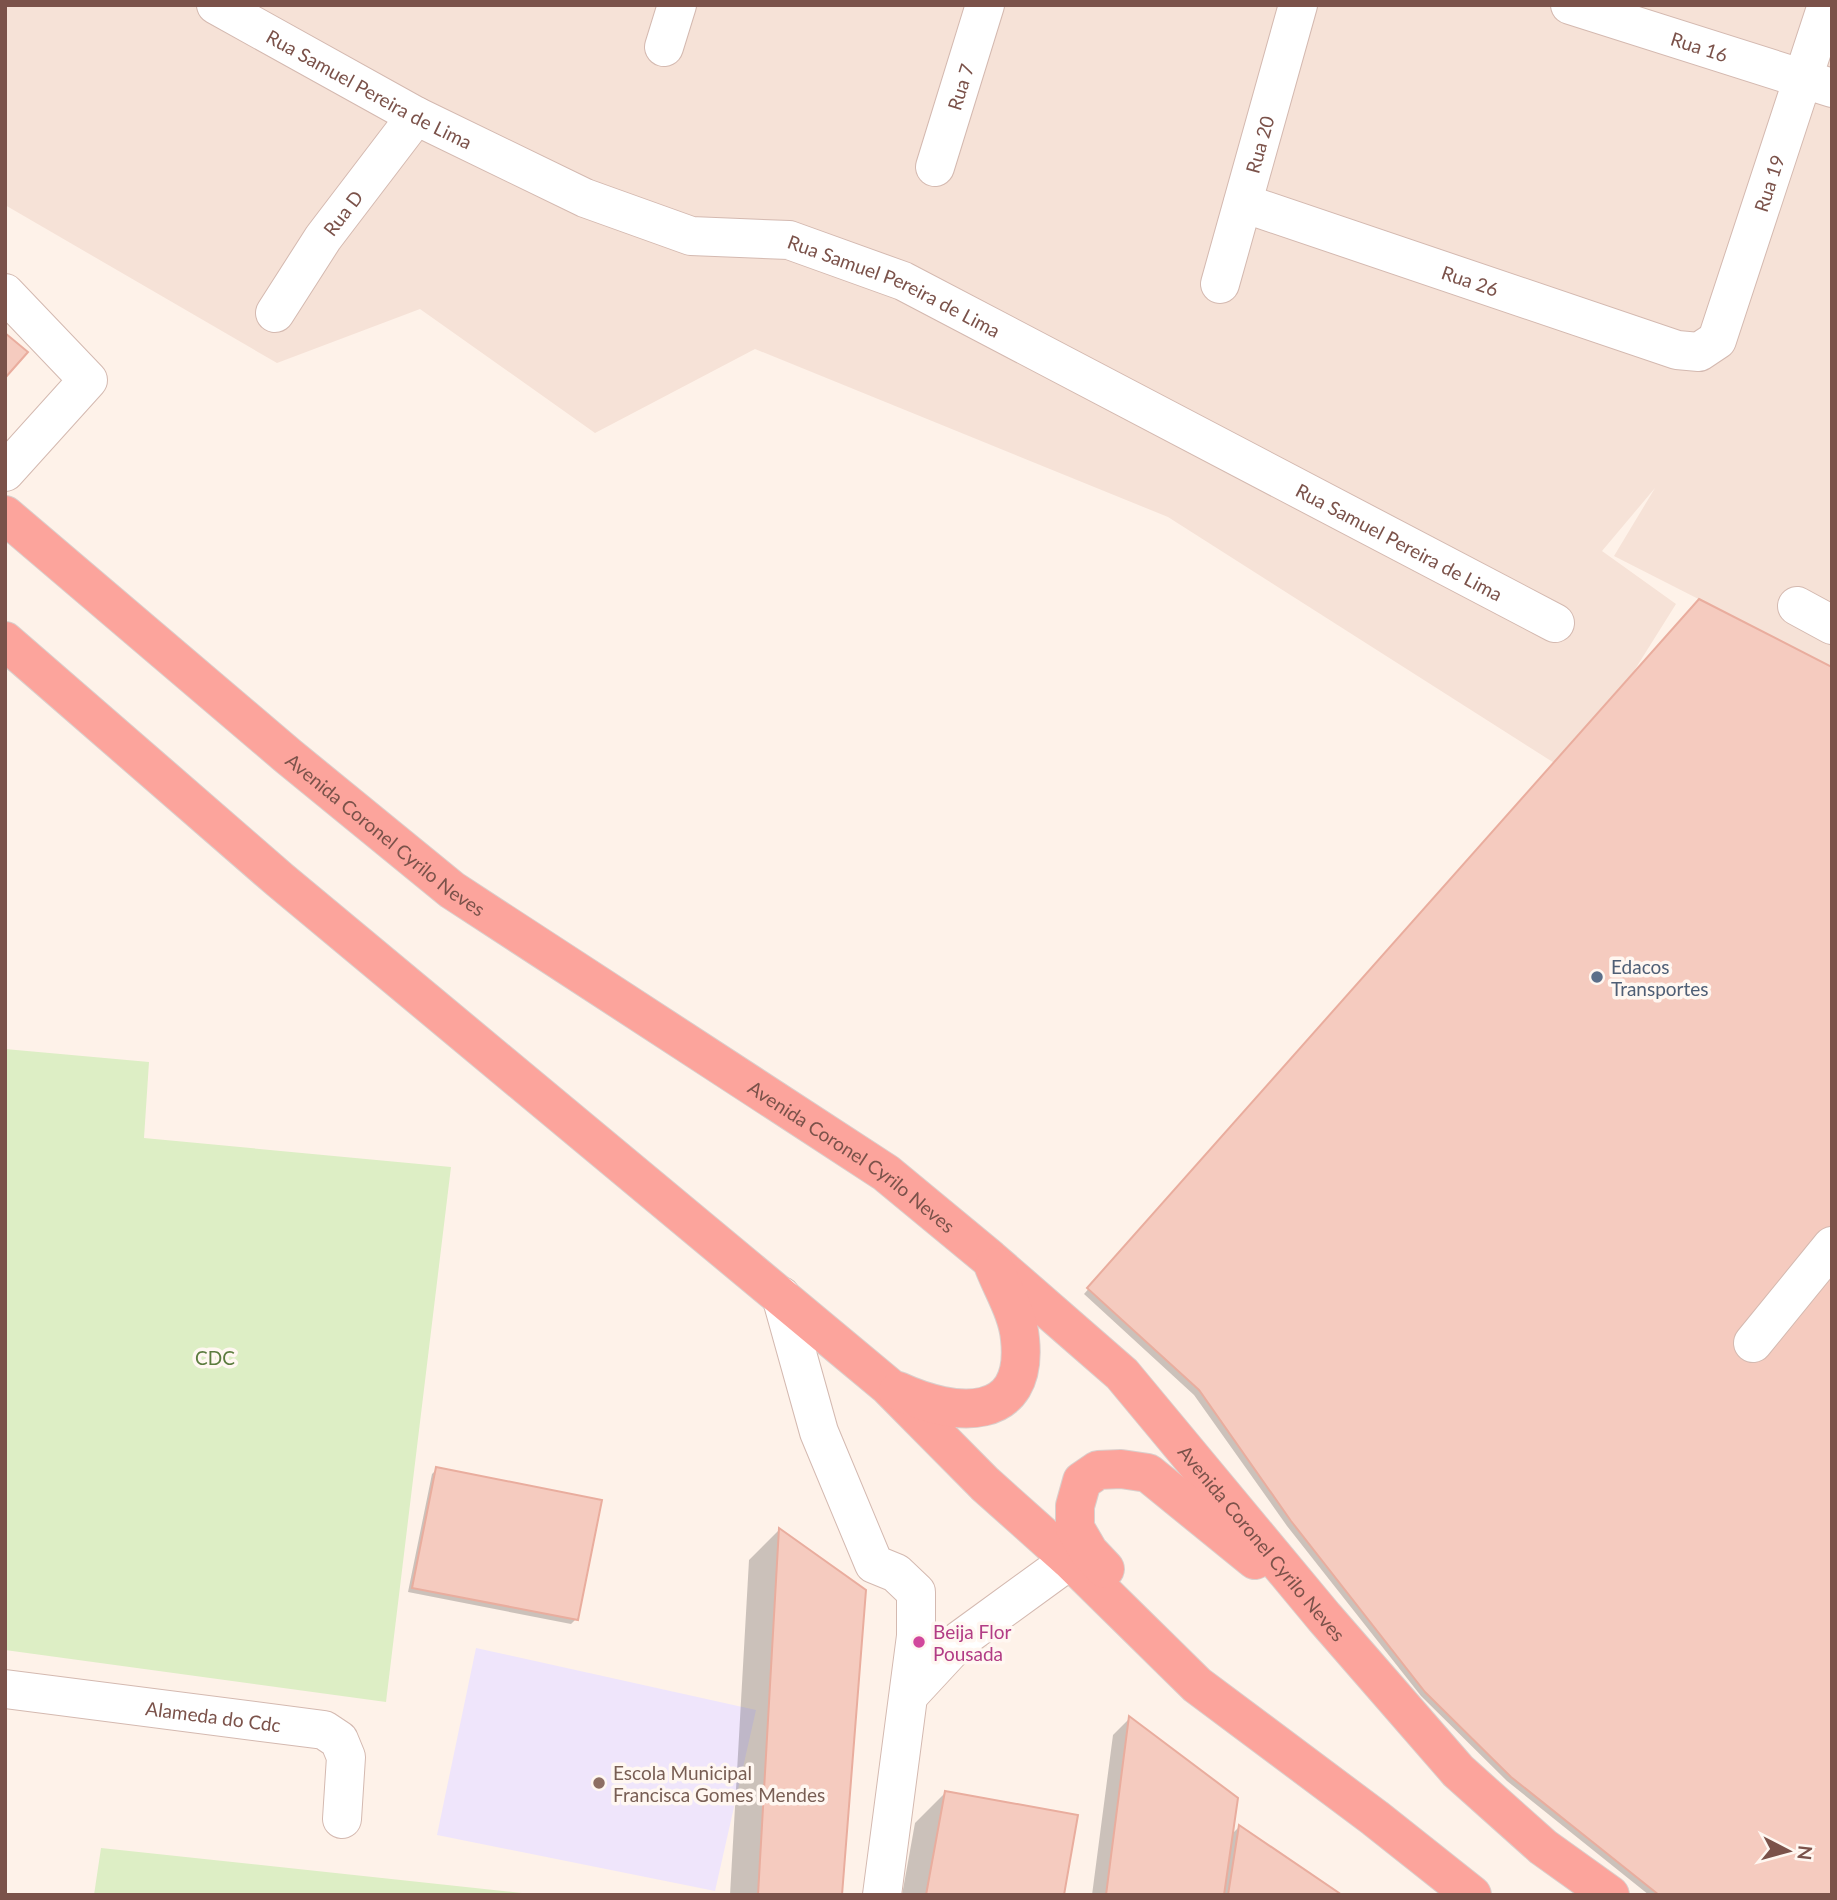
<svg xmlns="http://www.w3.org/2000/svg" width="1837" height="1900" viewBox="0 0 1837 1900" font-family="Lato,sans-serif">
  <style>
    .residential { fill: #f6e2d7 }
    .education { fill: #efe5fb }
    .green { fill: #ddeec5 }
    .shadow { fill: #0003 }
    .building { fill: #f5cbbf; stroke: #e9ad9e; stroke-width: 2 }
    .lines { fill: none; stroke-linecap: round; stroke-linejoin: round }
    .minor-casing { stroke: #d4b9b0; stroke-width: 40 }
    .highway-casing { stroke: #dacfcc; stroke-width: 40 }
    .minor { stroke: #fff; stroke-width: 38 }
    .highway { stroke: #fca49c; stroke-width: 38 }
    .service-dot { fill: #5c6f8a; stroke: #fff7f1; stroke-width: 2.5 }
    .hotel-dot { fill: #d1479c; stroke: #fff7f1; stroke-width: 2.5 }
    .education-dot { fill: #8d6e63; stroke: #fff7f1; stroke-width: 2.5 }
    .labels { text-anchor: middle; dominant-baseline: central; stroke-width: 7; stroke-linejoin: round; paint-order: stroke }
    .street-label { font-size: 19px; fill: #7b524a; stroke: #fff7f1 }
    .service-label { font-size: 19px; fill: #4e5e75; stroke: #fff7f1; text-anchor: start }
    .park-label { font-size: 19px; fill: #5b7b3e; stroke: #fff7f1 }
    .hotel-label { font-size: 19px; fill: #b23c85; stroke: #fff7f1; text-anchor: start }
    .education-label { font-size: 19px; fill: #785e54; stroke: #fff7f1; text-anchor: start }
  </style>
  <rect width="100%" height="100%" fill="#fef2e9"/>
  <path class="residential" d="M5 5H1832V667L1614 556 1655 488 1602 551 1676 604 1570 773 1168 517 755 349 595 433 420 309 277 363 5 205Z"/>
  <path class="education" d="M476 1648 756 1710 715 1891 437 1835Z"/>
  <path class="green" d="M5 1049 149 1062 144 1138 451 1167 386 1702 5 1650Z
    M101 1848 541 1895H94Z"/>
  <path class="shadow" d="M1694 606 1832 1895H1649L1507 1781 1421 1696 1287 1526 1194 1395 1084 1294Z
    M437 1469 576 1619 571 1624 408 1592 432 1474Z
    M779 1530 840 1895H730L749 1560Z
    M1129 1719 1231 1835 1239 1827 1339 1895H1092L1113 1735Z
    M945 1793 1062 1895H902L915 1823Z"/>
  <path class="building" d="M5 333 28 352 5 378Z
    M1699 599 1832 667V1895H1659L1511 1777 1425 1692 1291 1521 1199 1390 1087 1288Z
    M436 1467 602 1500 578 1620 412 1588Z
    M779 1528 866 1590 842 1895H758Z
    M1129 1716 1238 1798 1224 1895H1106Z
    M945 1791 1078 1815 1064 1895H926Z
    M1239 1825 1342 1895H1228Z"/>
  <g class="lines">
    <g class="minor-casing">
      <g id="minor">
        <path id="s1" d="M216 5 416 116 585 198 691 236 789 240 903 281 1555 623"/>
        <path id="s2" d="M1570 5 1832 88"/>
        <path d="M664 47 677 5"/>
        <path id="s3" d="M935 167 985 5"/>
        <path id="s4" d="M1243 203 1677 350 1699 352 1717 340 1827 5"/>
        <path id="s5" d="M1220 284 1298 5"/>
        <path d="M5 293 88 380 5 472"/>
        <path id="s6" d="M275 313 323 238 416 116"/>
        <path d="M1797 606 1832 625"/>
        <path d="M781 1296 819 1432 874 1564 896 1573 916 1592V1636L882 1895"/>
        <path d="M1753 1343 1832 1246"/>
        <path id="s7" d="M5 1689 324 1730 339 1740 346 1757 342 1819"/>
        <path d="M909 1695 960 1640 1070 1560"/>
      </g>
    </g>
    <g class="highway-casing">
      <g id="highway">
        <path id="s8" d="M5 515 288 756 452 890 886 1173 990 1259 1122 1374 1324 1617 1458 1771 1543 1847 1610 1895"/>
        <path d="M5 641 280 880 888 1386 985 1484 1070 1560 1197 1685 1375 1818 1472 1895"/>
        <path d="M898 1391C954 1417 1029 1424 1020 1339 1018 1314 1003 1290 994 1267"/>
        <path d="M1105 1569 1089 1552 1075 1528V1506L1082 1481 1098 1470 1121 1469 1148 1473 1255 1560"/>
      </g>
    </g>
    <use href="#minor" class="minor"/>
    <use href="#highway" class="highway"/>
  </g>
  <circle class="service-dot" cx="1597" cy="977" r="7"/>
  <circle class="hotel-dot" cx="919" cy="1642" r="7"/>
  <circle class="education-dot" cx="599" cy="1783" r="7"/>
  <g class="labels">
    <g class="street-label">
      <text stroke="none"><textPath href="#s2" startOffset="136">Rua 16</textPath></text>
      <text stroke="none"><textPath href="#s3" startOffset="84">Rua 7</textPath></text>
      <text stroke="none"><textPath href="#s1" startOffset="175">Rua Samuel Pereira de Lima</textPath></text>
      <text stroke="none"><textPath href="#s5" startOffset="145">Rua 20</textPath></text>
      <text stroke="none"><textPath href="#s4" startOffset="667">Rua 19</textPath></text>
      <text stroke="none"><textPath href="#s6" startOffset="121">Rua D</textPath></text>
      <text stroke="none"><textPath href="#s4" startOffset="240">Rua 26</textPath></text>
      <text stroke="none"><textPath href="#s1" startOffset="742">Rua Samuel Pereira de Lima</textPath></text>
      <text stroke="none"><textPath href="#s1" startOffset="1309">Rua Samuel Pereira de Lima</textPath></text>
      <text stroke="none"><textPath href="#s8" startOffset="497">Avenida Coronel Cyrilo Neves</textPath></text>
      <text stroke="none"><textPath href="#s8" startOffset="1064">Avenida Coronel Cyrilo Neves</textPath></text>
      <text stroke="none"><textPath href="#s8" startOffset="1631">Avenida Coronel Cyrilo Neves</textPath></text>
      <text stroke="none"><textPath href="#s7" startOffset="210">Alameda do Cdc</textPath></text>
    </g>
    <g class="service-label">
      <text x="1611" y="966">Edacos<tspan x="1611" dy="22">Transportes</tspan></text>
    </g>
    <g class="park-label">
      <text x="215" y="1357">CDC</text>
    </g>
    <g class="hotel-label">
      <text x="933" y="1631">Beija Flor<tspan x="933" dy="22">Pousada</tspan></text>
    </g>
    <g class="education-label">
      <text x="613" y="1772">Escola Municipal<tspan x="613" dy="22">Francisca Gomes Mendes</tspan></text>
    </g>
  </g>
  <rect width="1837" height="1900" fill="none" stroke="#7b524a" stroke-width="14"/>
  <g transform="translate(1788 1851) rotate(96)" stroke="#fff7f1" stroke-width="5" paint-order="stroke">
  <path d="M0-5L12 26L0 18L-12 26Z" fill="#7b524a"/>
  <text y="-10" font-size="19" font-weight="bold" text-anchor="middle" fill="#7b524a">N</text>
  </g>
</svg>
